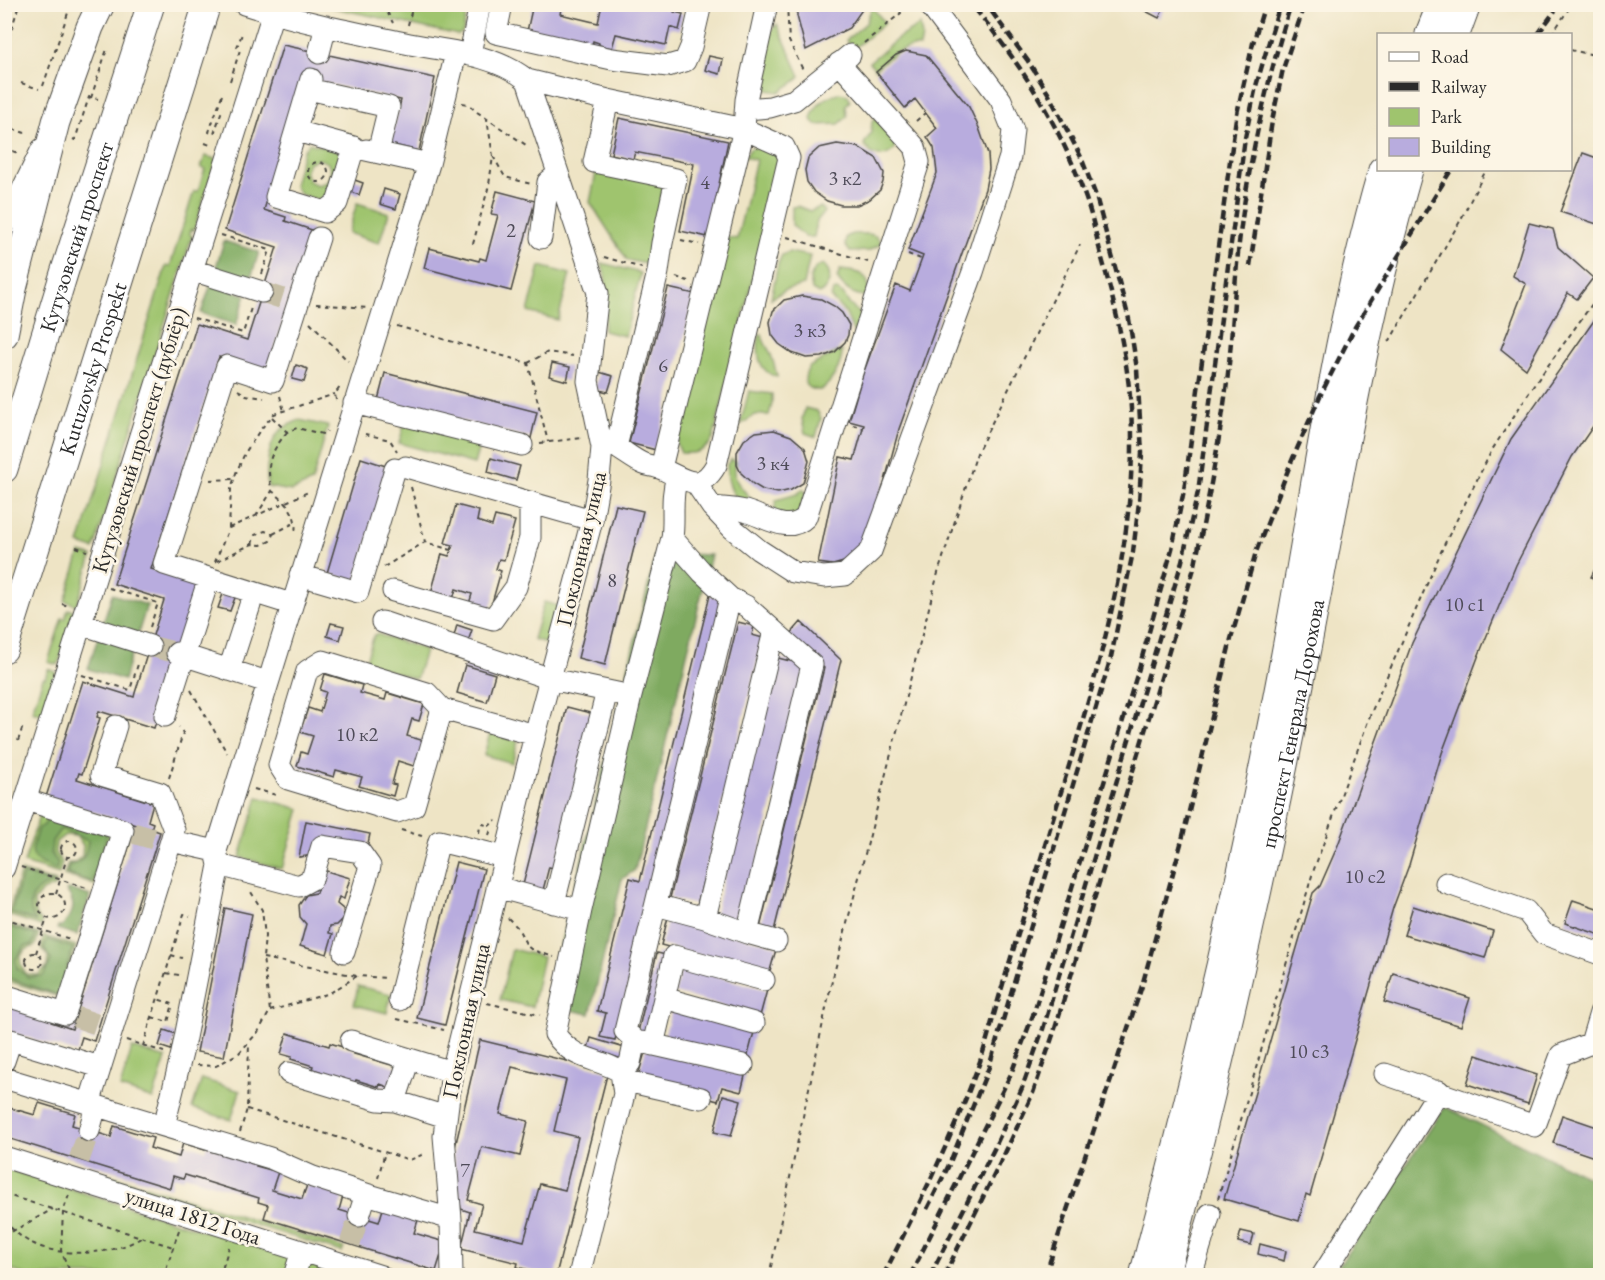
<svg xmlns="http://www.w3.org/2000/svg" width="1605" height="1280" viewBox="0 0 1605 1280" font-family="'EB Garamond',serif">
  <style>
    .green { fill: #9fc46e; stroke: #65784c; stroke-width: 1.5; fill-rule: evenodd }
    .forest { fill: #7faa61; stroke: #556a46; stroke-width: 1.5 }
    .building { fill: #b8acde; fill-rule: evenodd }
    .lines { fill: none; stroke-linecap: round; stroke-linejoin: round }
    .minor-tunnel { stroke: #c7bfa6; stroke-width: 21; stroke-dasharray: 21 10; stroke-linecap: butt }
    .minor-casing { stroke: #484742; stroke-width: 23 }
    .major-casing { stroke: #484742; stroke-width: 29 }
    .path { stroke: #484742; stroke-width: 2; stroke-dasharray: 4.5 4.5; stroke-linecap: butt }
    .minor { stroke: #fff; stroke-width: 21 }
    .major { stroke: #fff; stroke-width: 27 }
    .rail { stroke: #2b2b2b; stroke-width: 4.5; stroke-dasharray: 9 4.5; stroke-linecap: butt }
    .labels { text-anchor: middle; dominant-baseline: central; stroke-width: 5; stroke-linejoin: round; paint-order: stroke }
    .number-label { font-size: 20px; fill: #4e4b58 }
    .street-label { font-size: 22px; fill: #2b2b2b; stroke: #fcf5e5 }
  </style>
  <rect width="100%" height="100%" fill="#fcf5e5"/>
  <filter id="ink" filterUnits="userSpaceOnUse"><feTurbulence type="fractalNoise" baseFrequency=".0167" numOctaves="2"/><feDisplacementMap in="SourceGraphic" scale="12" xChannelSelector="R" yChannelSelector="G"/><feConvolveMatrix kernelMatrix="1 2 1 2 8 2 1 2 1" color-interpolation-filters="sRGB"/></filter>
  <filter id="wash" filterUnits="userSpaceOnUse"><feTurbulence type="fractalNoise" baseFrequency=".008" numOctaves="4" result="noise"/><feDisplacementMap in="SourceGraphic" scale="24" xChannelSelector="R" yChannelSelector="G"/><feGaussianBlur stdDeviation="1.35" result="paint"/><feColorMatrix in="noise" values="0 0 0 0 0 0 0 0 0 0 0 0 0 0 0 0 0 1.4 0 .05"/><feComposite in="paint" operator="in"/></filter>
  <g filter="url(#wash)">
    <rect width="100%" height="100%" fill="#eee4c5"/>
    <path class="green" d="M321 5H468L463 32 458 35Z
      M872 7 885 23 853 49 846 40 866 23Z
      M777 24 800 76 796 81 779 92 768 90 761 83C762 65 762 37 777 24Z
      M920 25 922 37 920 47C900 46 889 57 875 69L869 62 901 36Z
      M839 93 848 95 850 101 846 105 847 117 839 124 816 125 811 119C815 105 825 97 839 93Z
      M875 118 896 141 895 149C883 160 872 158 864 144L871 133 872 121Z
      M309 143 339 151 341 156C336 172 335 193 317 200L300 194 294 185 303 151ZM319 159 328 163 331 172 327 182 317 185 309 181 305 172 309 162Z
      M758 146 773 150 782 160 713 439C704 452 697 454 681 453L677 444 726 237 737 239 756 160 745 157 750 149Z
      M205 156 216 159 194 230 191 229 190 234 192 236 94 549 79 544 166 266H170L194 191H198L205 169 201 168Z
      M597 168 664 183 647 264 627 260 590 202Z
      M357 203 389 213 379 243 348 233Z
      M797 206 810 211 821 207 824 212 817 221 814 237H805L792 225V207Z
      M852 234C863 234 878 231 881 244L868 251 850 252 845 245 846 237Z
      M789 252 810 256 804 285 785 290 771 299 778 264 782 255Z
      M602 263 641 273 625 336 603 331C608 304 609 289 602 263Z
      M823 264C834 273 830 287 819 294L812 290 810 278 816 267Z
      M540 266 570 274 558 320 528 312Z
      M840 270C858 271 873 274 867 296 854 296 844 289 837 278Z
      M837 290 843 294 850 305 862 315 854 333 846 314 831 298 833 291Z
      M762 334C763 342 766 345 770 352 772 357 776 372 777 377 757 371 757 353 759 336Z
      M839 351H842C842 364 832 384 820 390 804 390 802 380 809 367Z
      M749 391 772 394V404L769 415H755L740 425Z
      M805 408 817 411 821 418 816 437 805 433 802 419Z
      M299 420 328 426 312 482 292 491 268 487C265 471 268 440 282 429 287 425 294 423 299 420Z
      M405 422 480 443 474 464 399 443Z
      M732 459 736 462C732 482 740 485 751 499L749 504C730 501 727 480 727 464Z
      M803 489 806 493 799 515 773 519 776 500 797 494Z
      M80 553 92 556 77 605 65 601Z
      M544 602 562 607 552 645 533 639Z
      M68 609 75 611 58 665 48 662 62 618 65 619Z
      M377 634 423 649 425 651 416 679 365 663 374 635Z
      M48 669 56 672 43 714 32 711 43 678H45Z
      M490 733 518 741 512 763 484 755Z
      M258 797 300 809 282 869 240 857Z
      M41 810 111 832 95 885 64 875 68 863H74L82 856 83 845 76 836 65 835 56 842 55 853 62 862 59 874 24 863Z
      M21 871 56 882 54 887 42 891 34 901 35 914 42 922 41 926 8 915Z
      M5 923 39 934 35 946 25 950C18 958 19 967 27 974L38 975 47 967 48 956 41 948 44 936 76 946 60 997 5 980Z
      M512 949 543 957 532 1007 500 1000Z
      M358 986 391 994 387 1013 354 1005Z
      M132 1048 166 1058 153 1099 120 1088Z
      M202 1079 240 1091 231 1120 192 1108Z
      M84 1167 344 1248 342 1252 83 1171Z
      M4 1168 344 1275 29 1276 5 1268Z"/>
    <path class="forest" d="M224 241 259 252 250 281 215 270Z
      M211 284 246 295 236 325 201 313Z
      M656 553 711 555 635 870 622 879 590 1014 546 1005Z
      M112 594 147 605 138 634 103 623Z
      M98 637 133 648 124 680 88 669Z
      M50 817 107 834 93 882 67 874 69 865C84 863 86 854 88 841L61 829 52 841 51 853 58 863 56 870C28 858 29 856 38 828L43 826Z
      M23 874 53 883C49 885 43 886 39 889 28 898 29 911 36 921L11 913Z
      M69 889 90 896 77 935 57 929 58 926H62C74 914 77 904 66 890Z
      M7 926 36 935 32 945 25 946 16 959 17 968 28 977 43 976 51 960 44 948 47 939 73 948 58 995 5 977V935Z
      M1445 1107 1600 1183V1275L1332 1276Z"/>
    <g id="blocks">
      <path class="building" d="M533 4H562L560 14 598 23 602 4H675L674 12 683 14 679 30 670 27 666 45 616 34 612 48 599 45V43L593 41 591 50 526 36Z
        M797 4H866L849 28 806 50 797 16Z
        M1132 4H1166L1159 18Z
        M283 45 435 78 419 151 390 144 401 100 304 78 264 210 286 217 285 221 312 230 267 372 219 357 151 569 199 584 154 728 99 711 97 717 100 718 82 774 79 773 77 779 153 803 148 821 153 823 151 829 160 832 94 1041 82 1037 77 1053 4 1030V1004L52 1019 51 1022 72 1029 136 825 46 797 83 681 134 697 135 693 164 600 114 584 197 324 247 340 277 247 225 230Z
        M906 51 926 55 969 107 979 128 988 154 989 169 985 189 899 429 869 539 847 561 833 565 818 563 840 457 854 460 864 425 849 421 863 374 896 285 910 291 923 256 908 250 937 173 934 148 927 137 937 128 915 99 905 108 876 72 896 55Z
        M709 56 723 59 720 74 705 70Z
        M619 118 728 141 708 237 680 231 694 164 635 152 633 159 611 154Z
        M837 144 858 147 876 158 884 173 883 182 880 190 870 199 857 205H841L827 201 814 192 807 182 805 170 808 158 819 148Z
        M1600 150V225L1560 212 1583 153 1597 158Z
        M352 179 363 183 359 195 348 191Z
        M384 189 400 194 396 209 380 204Z
        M497 191 535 201 511 291 424 268 429 248 479 261 480 258 486 260 498 215 491 214Z
        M1529 223 1553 229 1558 247 1593 278 1577 299 1568 293 1526 369 1501 349 1526 284 1513 276Z
        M668 288 695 294 656 450 629 443Z
        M802 296 821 299 834 306 842 313 849 325 848 335 845 342 835 352 822 357 806 358 792 353 779 344 772 335 770 322 773 311 784 300Z
        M1600 312V416L1572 457 1516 565 1478 657 1442 753 1409 865 1393 908 1310 1196 1306 1194 1299 1221 1224 1199 1313 893 1320 886 1338 845 1412 643 1511 439Z
        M552 363 570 367 567 381 549 376Z
        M296 365 308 369 304 382 292 379Z
        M599 372 613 376 608 392 595 389Z
        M385 373 537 412 531 438 378 400Z
        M774 430 791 436 805 448 809 461 803 483 791 490 778 493 763 490 753 484 741 473 737 465V452L744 440 756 432Z
        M361 458 389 467 356 581 327 573Z
        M491 458 520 466 516 480 488 472Z
        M456 505 479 511 477 521 492 526 495 516 515 521 504 560 499 559 496 569 501 571 490 610 469 604 472 594 456 589 453 599 431 593 442 554 449 556 453 545 445 543Z
        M616 505 643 511 605 665 578 658Z
        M1600 559V583L1591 577Z
        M224 591 236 595 230 611 218 608Z
        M710 595 724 598 615 1040 600 1037 606 1013 597 1011 630 878 640 881Z
        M738 622 754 626 752 635 763 638 697 905 670 898Z
        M801 622 841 660 773 935 759 932 824 668 789 636Z
        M331 623 344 626 340 640 327 636Z
        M457 625 472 630 466 647 452 643Z
        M778 658 806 665 742 925 714 918Z
        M465 665 495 674 487 702 457 693Z
        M325 674 362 685 360 693 385 700 387 693 424 704 419 721 412 719 407 736 428 742 420 768 398 761 392 784 396 785 393 796 359 786 362 777 336 770 334 777 297 766 301 752 307 754 313 736 300 732 308 708 320 712 326 692 320 690Z
        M567 707 594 714 556 869 549 867 542 894 522 889Z
        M306 821 370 834 367 848 299 857Z
        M456 862 484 869 445 1025 417 1018Z
        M323 870 350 878 344 899 339 897 337 904 343 909 344 918 337 925 330 926 329 933 333 934 327 954 300 946 306 924 300 917 299 905 306 895 316 893Z
        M1573 900 1600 909V935L1565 923Z
        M1413 906 1493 931 1485 958 1404 935Z
        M225 908 252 914 224 1057 197 1052Z
        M668 917 777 946 769 974 661 945Z
        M657 953 671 956 646 1038 637 1036Z
        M682 967 767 990 760 1016 675 993Z
        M1393 973 1470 998 1461 1026 1384 1002Z
        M672 1010 754 1032 747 1059 664 1037Z
        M164 1030 176 1034 171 1050 159 1046Z
        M287 1033 329 1046 330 1043 355 1051 354 1054 398 1067 391 1088 380 1084 379 1087 356 1080 355 1082 348 1080V1083L319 1074 320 1071 312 1069 313 1066 291 1059 292 1057 281 1054Z
        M591 1038 628 1049 625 1060 588 1048Z
        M480 1040 608 1071 556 1275H548L517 1267 518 1263 461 1249 470 1212 461 1209 453 1156ZM512 1067 566 1080 554 1131 578 1137 565 1190 540 1184 524 1241 475 1229 482 1204 468 1200 482 1147 520 1156 528 1121 500 1114Z
        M646 1049 745 1076 741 1092 722 1087 718 1101 637 1079Z
        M1476 1055 1537 1075 1528 1104 1467 1084Z
        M723 1095 741 1100 731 1136 714 1132Z
        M39 1103 75 1114 72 1125 111 1137 114 1126 153 1138 150 1148 179 1157 183 1143 205 1150 207 1145 258 1161 256 1166 278 1172 272 1190 302 1199 307 1185 343 1196 339 1210 379 1222 383 1209 418 1220 414 1233 445 1242 436 1271 264 1218 268 1205 258 1202 259 1198 185 1175 183 1179 173 1176 170 1188 4 1137V1106L35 1115Z
        M1562 1115 1600 1128V1159L1553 1143Z
        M1241 1231 1254 1234 1251 1245 1238 1242Z
        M1260 1244 1286 1251 1284 1261 1258 1254Z"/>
    </g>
  </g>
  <g filter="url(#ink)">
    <use href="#blocks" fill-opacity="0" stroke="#484742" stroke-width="1.5"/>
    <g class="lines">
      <path class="minor-tunnel" d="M262 292 290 301
        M150 646 177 653
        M133 833 157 840
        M76 1017 99 1025
        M79 1160 89 1131
        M350 1244 359 1216"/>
      <g class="minor-casing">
        <path id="minor" d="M244 4C297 21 351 32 405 43 445 51 493 53 527 80L598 293 588 381 602 447 599 480 592 520 535 735 452 1072 444 1136 451 1219 452 1276
          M502 4 496 33 612 59 668 66 685 61 691 47 701 4
          M319 53 326 26
          M470 54 480 4
          M527 80 608 100 744 129 784 147 789 158 716 465C700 494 684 479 662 469 656 466 649 466 644 464 634 460 625 452 616 447L658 272 662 243 676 179 594 162 608 100
          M308 89 389 107 378 152
          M746 109 770 107 794 100 850 55
          M296 131 354 147 337 203 325 212 276 197 311 79
          M366 150 429 164
          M4 227 42 149
          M541 238 548 182 558 174
          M192 270 262 292
          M354 403 522 445
          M406 467 592 520
          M661 468 744 129 746 100 767 4
          M695 482 712 507 732 528 759 550 793 572 824 577 845 575 871 551 973 272 1010 157 1013 130 1001 100 929 4
          M712 507C723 508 734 508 745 511 764 516 788 535 806 517L919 162 915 147 839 63
          M672 538 702 572 730 598
          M300 575 358 592 395 469
          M393 591 493 619 516 587 530 538V502
          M291 604 164 564 227 366 273 381 319 238
          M382 622 551 679 631 696
          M81 624 150 646
          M177 653 267 682
          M323 661 427 693 442 709 414 806 397 812 288 779 279 765 307 671Z
          M229 670 250 605
          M442 709 535 735
          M165 716 209 578
          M116 726 101 775 160 793 174 830 171 841
          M219 865 299 886 312 879 322 846 360 852 370 866 344 952
          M4 868 273 13
          M1446 883 1526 911 1544 934 1600 954
          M497 887 581 910 555 1034C575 1062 595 1056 621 1072L624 1094 579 1276
          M554 903 607 691
          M581 910 631 696 672 538C675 518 670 497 677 478
          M705 918 747 933 812 665 774 631
          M747 933 776 941
          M4 995 65 1014 123 830 26 800
          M664 998 754 1023
          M399 1000 439 841 504 857
          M351 1041 452 1072
          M641 1042 743 1065
          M653 1045 674 956 764 980
          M4 1061 11 1040 100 1067
          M621 1072 630 1063 635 1040 625 1031 730 598 746 606 774 631 705 918 656 905
          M289 1073 378 1100 395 1101 409 1059
          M1385 1074 1535 1126 1561 1055 1591 1043 1600 1013
          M4 1078 270 1158 313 1177 366 1194 359 1216
          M631 1082 701 1098
          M395 1101 446 1117
          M89 1104 171 841 216 851
          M164 1126 182 1053 219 865 216 851 429 164 456 53
          M89 1131 96 1106
          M4 1157 381 1276
          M366 1194 451 1219
          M294 1276 302 1251
          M1191 1276 1210 1214
          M1322 1276 1439 1091"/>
      </g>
      <g class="major-casing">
        <g id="major">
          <path d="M1429 34 1441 4"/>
          <path d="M1456 34 1467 4"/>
          <path d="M4 335 13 289 56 122 90 27 101 4"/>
          <path id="s1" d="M4 469 65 270 151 4"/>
          <path id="s2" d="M4 649 207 4"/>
          <path d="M1143 1276C1198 1070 1246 863 1285 654 1315 492 1336 328 1382 170"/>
          <path id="s3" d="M1165 1276C1220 1072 1265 866 1305 659 1337 495 1363 330 1409 170"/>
        </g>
      </g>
      <path class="path" d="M383 4 393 23
        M787 4 789 41 803 70
        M408 25 413 4
        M1552 34 1572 4
        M864 43 901 13 895 4
        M1570 50 1600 56
        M4 55 19 4
        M230 81 240 50 237 47 242 34
        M21 83 39 89
        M43 86 70 7 75 9
        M222 95 209 132 214 134 222 110
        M91 98 107 49
        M462 103 468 104 477 112 529 147
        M916 121 925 113
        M4 126 25 133
        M73 139 75 140 89 97 98 99
        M205 143 213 146
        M4 148 18 153
        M493 156 505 177 531 184
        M308 172a10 10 0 1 1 20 0a10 10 0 1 1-20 0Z
        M221 235 270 250 262 274
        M787 237 868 262
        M681 240 699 244
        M473 244 489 185 493 156 487 119
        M908 254 921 259
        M604 257 642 268
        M676 277 688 281
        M316 304 367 308
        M194 318 243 333 251 308
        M310 322 348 361
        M397 326 528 363 548 442
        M1389 342 1459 223 1486 170
        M528 363 548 352 573 356
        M238 390 246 395 264 398
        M280 396 284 411
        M336 400 335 394 340 387
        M272 417 287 432 297 428 323 434 327 431
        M853 425 863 428
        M287 432C270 454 265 462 272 491 287 502 298 515 295 533
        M365 434 390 440 397 451
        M540 443 582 438
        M210 480 234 479
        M411 487 425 542
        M256 516 272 491
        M229 528 308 492
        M273 534 296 522
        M76 547 87 551
        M217 561 252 544 261 545 270 541 273 534 265 531 255 535 252 544
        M215 562 229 528 231 489 236 473 245 453 260 430 274 414 335 394
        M384 567 425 542 451 550
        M109 588 158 603 150 627
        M62 604 69 606
        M82 675 130 690 139 661
        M191 690 227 753
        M18 741 23 726
        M169 778 183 733 179 727
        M4 784 11 764
        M4 786 11 788
        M254 789 280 796
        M401 830 422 836
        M479 833 480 826 483 824 489 826
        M489 835 491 829 489 826 496 820
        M61 849a8 8 0 1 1 16 0a8 8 0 1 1-16 0Z
        M21 867 87 888
        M39 906a13 13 0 1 1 26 0a13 13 0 1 1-26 0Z
        M56 894 67 857
        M4 918 70 939
        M508 918 518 928 527 946 532 950 554 957
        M36 953 47 918
        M26 961a8 8 0 1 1 16 0a8 8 0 1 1-16 0Z
        M171 955 182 958
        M263 958 357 976
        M166 973 179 975
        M487 1003 540 1015
        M270 1011 330 993 357 976 386 978
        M152 1017 168 1022 173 1004 157 999
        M397 1019 444 1030
        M126 1040 164 1052
        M143 1046 184 914 190 916
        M197 1065 216 1066 239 1053 258 1032 270 1011 263 958 265 936 262 910 251 892
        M247 1109 410 1160 426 1153
        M240 1132 247 1109 249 1043
        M378 1178 385 1152
        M4 1194 173 1247
        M69 1195 63 1212 61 1251 72 1276
        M1218 1199 1313 872 1371 713 1444 545 1492 450 1532 388 1600 293
        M4 1221C13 1230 22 1239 34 1244 62 1258 116 1255 142 1237
        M179 1230 166 1269 185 1276
        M4 1236 53 1209
        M220 1276 229 1247
        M769 1276 831 985 938 573 977 453 1080 245"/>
      <use href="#minor" class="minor"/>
      <use href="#major" class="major"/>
      <path class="rail" d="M1538 34 1560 4
        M1250 266 1272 121 1283 69 1305 4
        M927 1209 948 1167 989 1067 1111 657 1133 552 1139 502 1142 453 1137 369 1129 319 1096 196 1081 157 1048 93 1028 61 986 4
        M883 1276C917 1209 950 1142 976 1072 986 1047 992 1020 1000 994 1015 944 1030 895 1045 845 1087 703 1140 557 1131 408 1127 355 1115 305 1101 255 1096 235 1092 215 1085 196 1060 125 1020 62 971 4
        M910 1276 1011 1074 1033 1015 1139 668 1172 549 1184 490 1236 118 1253 43 1265 4
        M930 1276 994 1149 1022 1088 1043 1029 1182 561 1198 492 1245 138 1256 86 1280 4
        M944 1276 1005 1153 1033 1093 1054 1032 1195 565C1207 507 1218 449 1226 390 1233 336 1234 281 1241 226 1251 151 1268 77 1291 4
        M1045 1276 1142 986 1182 840 1231 639 1256 552 1290 465 1320 396 1355 327 1451 170"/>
    </g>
  </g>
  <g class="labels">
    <g class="number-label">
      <text x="845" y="178">3 к2</text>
      <text x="705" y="182">4</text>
      <text x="511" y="230">2</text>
      <text x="810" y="330">3 к3</text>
      <text x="663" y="365">6</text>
      <text x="773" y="463">3 к4</text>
      <text x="612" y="580">8</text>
      <text x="1465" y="604">10 с1</text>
      <text x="357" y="734">10 к2</text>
      <text x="1365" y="876">10 с2</text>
      <text x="1309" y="1051">10 с3</text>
      <text x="465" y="1170">7</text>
    </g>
    <g class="street-label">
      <text stroke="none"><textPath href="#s1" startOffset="243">Кутузовский проспект</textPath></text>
      <text stroke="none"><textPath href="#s2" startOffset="294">Kutuzovsky Prospekt</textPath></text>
      <text transform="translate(139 440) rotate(-73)">Кутузовский проспект (дублёр)</text>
      <text transform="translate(581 549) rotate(-77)">Поклонная улица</text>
      <text stroke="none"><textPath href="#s3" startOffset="567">проспект Генерала Дорохова</textPath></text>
      <text transform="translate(466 1021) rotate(-78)">Поклонная улица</text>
      <text transform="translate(193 1216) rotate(18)">улица 1812 Года</text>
    </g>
  </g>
  <rect width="1605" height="1280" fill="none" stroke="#fcf5e5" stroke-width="24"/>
  <rect x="1377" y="33" width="195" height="138" fill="#fcf5e5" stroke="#a8a49b" stroke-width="1.5"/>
  <rect x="1389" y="52" width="30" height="9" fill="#ffffff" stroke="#a8a49b" stroke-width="1.5"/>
  <text x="1431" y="63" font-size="18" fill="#2b2b2b">Road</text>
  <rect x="1389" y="82" width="30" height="9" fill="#2b2b2b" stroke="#a8a49b" stroke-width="1.5"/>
  <text x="1431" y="93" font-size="18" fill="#2b2b2b">Railway</text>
  <rect x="1389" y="108" width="30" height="18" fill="#9fc46e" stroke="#a8a49b" stroke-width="1.5"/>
  <text x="1431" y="123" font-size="18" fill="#2b2b2b">Park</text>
  <rect x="1389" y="138" width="30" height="18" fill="#b8acde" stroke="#a8a49b" stroke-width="1.5"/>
  <text x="1431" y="153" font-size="18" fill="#2b2b2b">Building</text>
</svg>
